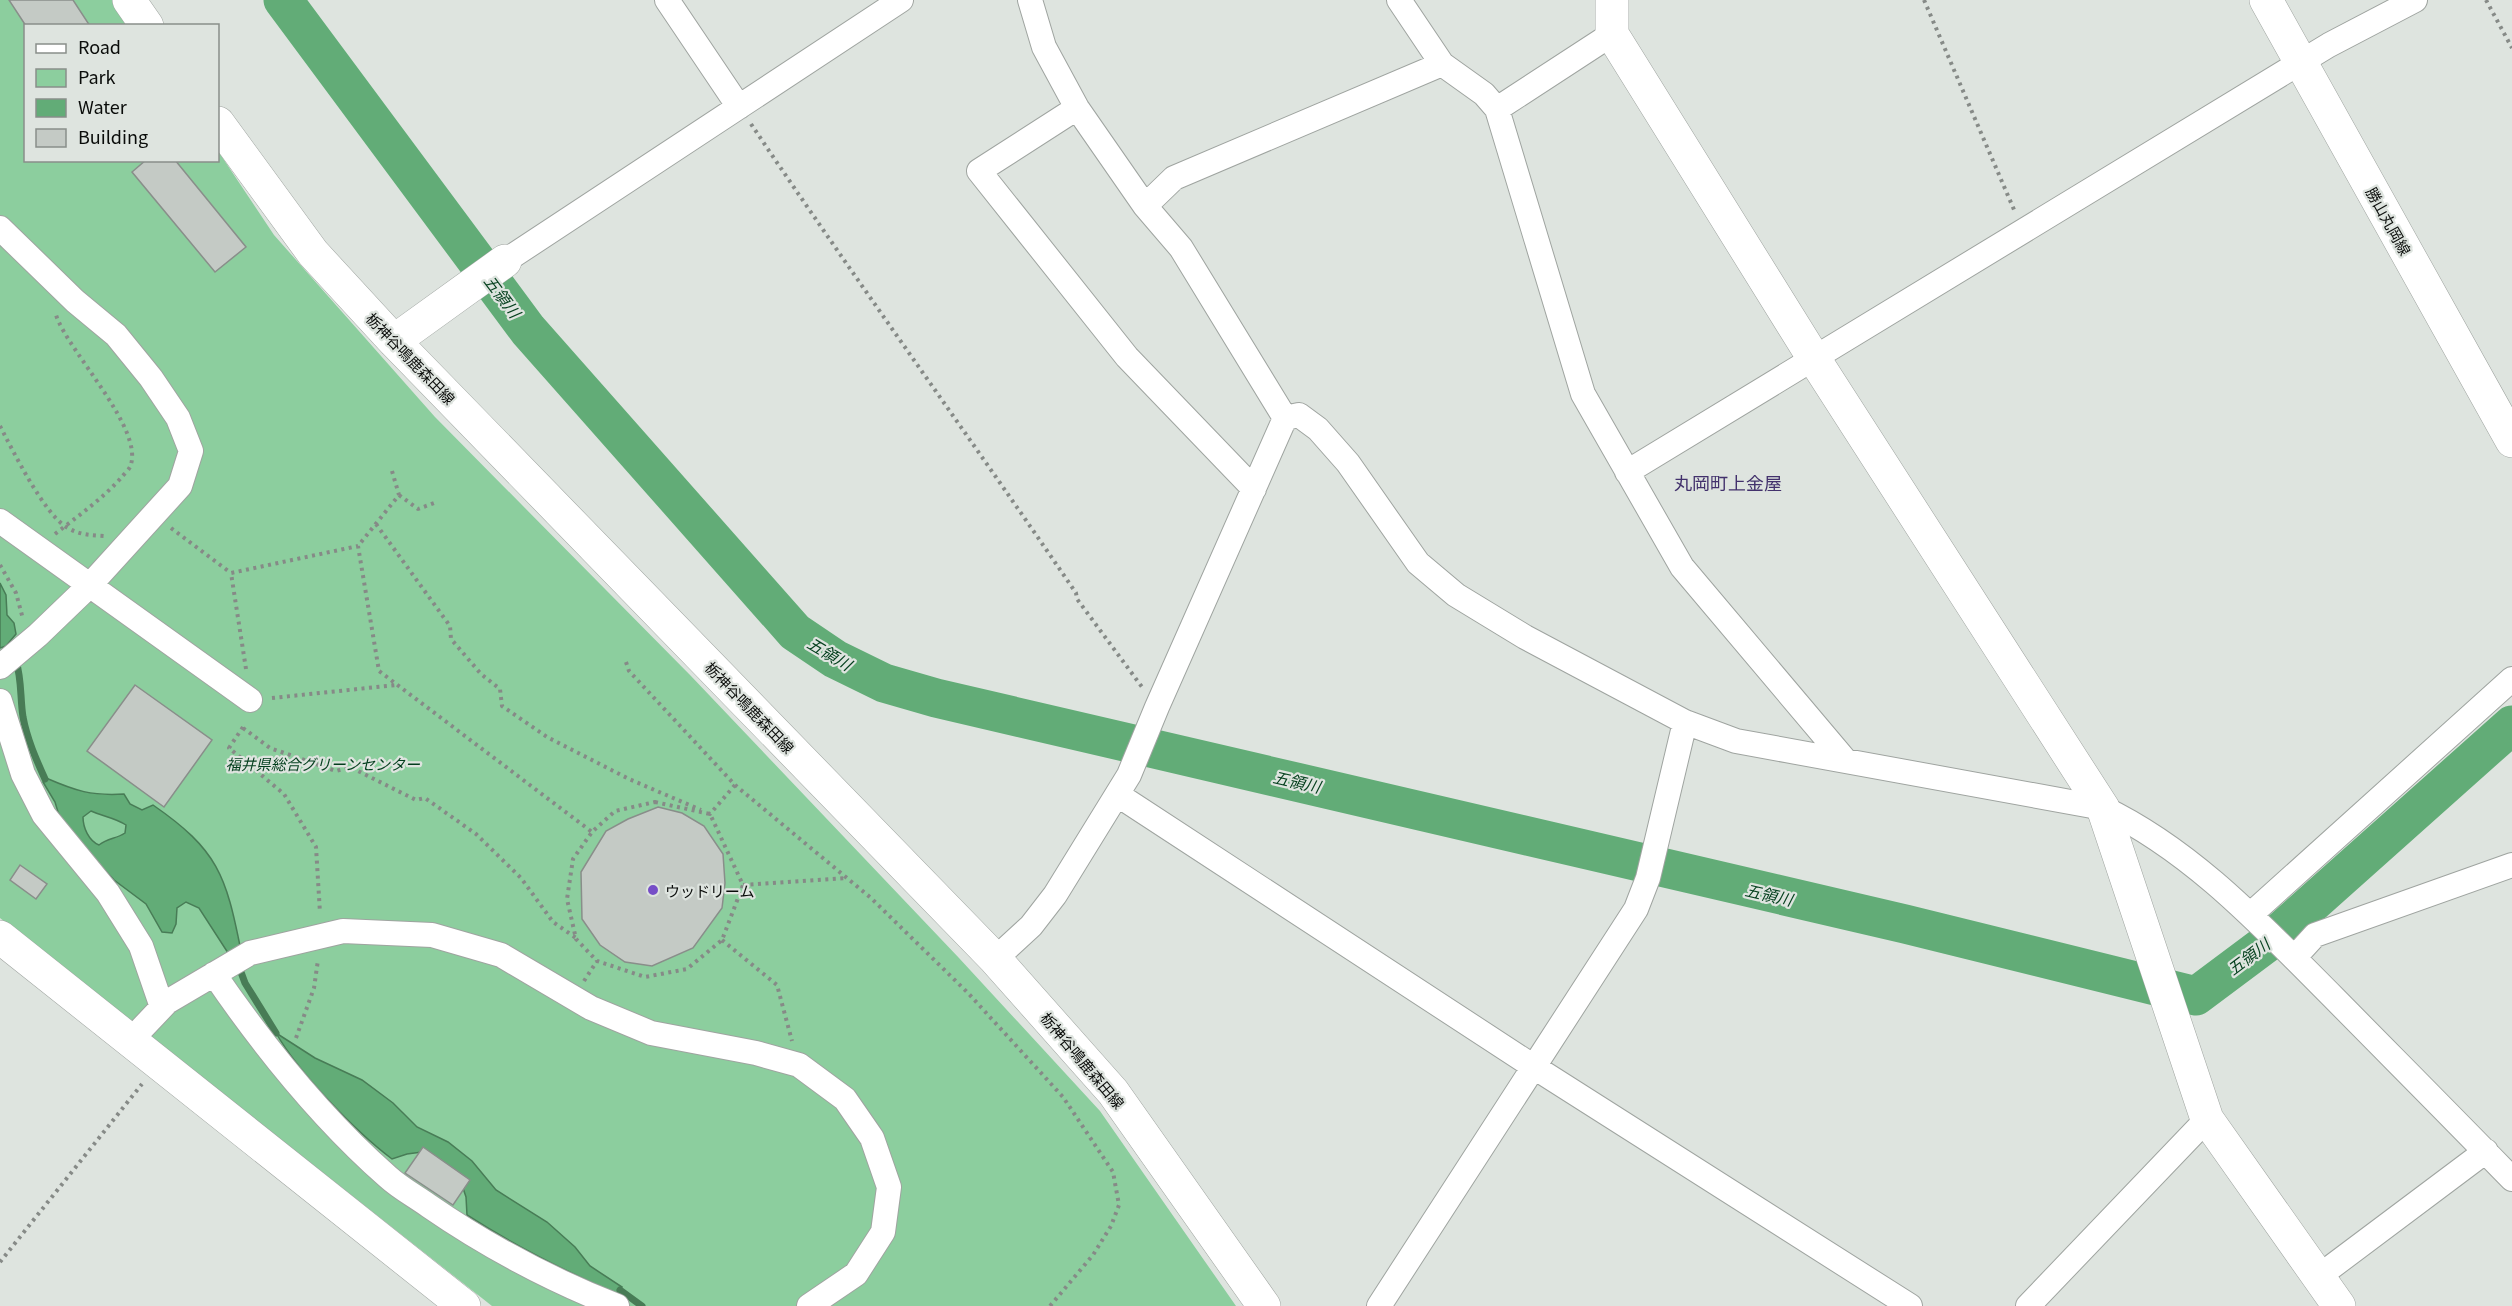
<svg xmlns="http://www.w3.org/2000/svg" width="2512" height="1306" viewBox="0 0 2512 1306" font-family="Georgia,'Noto Sans JP',serif">
  <style>
    .green { fill: #8cce9e }
    .water { fill: #62ac77; stroke: #487c56; stroke-width: 1.5; fill-rule: evenodd }
    .lines { fill: none; stroke-linecap: round; stroke-linejoin: round }
    .stream { stroke: #487c56; stroke-width: 7 }
    .river { stroke: #62ac77; stroke-width: 39 }
    .building { fill: #c4cac5; stroke: #898e8a; stroke-width: 1.5 }
    .street-casing { stroke: #9fa4a0; stroke-width: 26 }
    .secondary-casing { stroke: #9fa4a0; stroke-width: 34 }
    .primary-casing { stroke: #9fa4a0; stroke-width: 34 }
    .path { stroke: #868a87; stroke-width: 4; stroke-dasharray: 3 4.5; stroke-linecap: butt }
    .street { stroke: #fff; stroke-width: 24 }
    .secondary { stroke: #fff; stroke-width: 33 }
    .primary { stroke: #fff; stroke-width: 33 }
    .poi-dot { fill: #764ec7; stroke: #dee4df; stroke-width: 2 }
    .labels { text-anchor: middle; dominant-baseline: central; stroke-width: 4.5; stroke-linejoin: round; paint-order: stroke }
    .street-label { font-size: 15px; fill: #0a0c0a; stroke: #dee4df }
    .park-label { font-size: 15px; font-style: italic; fill: #023e1c; stroke: #dee4df }
    .poi-label { font-size: 15px; fill: #0a0c0a; stroke: #dee4df; text-anchor: start }
    .water-label { font-size: 16px; font-style: italic; fill: #06411f; stroke: #dee4df }
    .quarter-label { font-size: 18px; fill: #42316c; stroke: #dee4df }
  </style>
  <rect width="100%" height="100%" fill="#dee4df"/>
  <path class="green" d="M0 0H115L132 25 26 26V160H218V151L274 235 435 417 691 676 959 958 1100 1111 1236 1306H492L0 918Z"/>
  <path class="water" d="M0 583 6 595 7 615 14 623 16 634 6 646 0 648Z
    M46 778C76 791 91 796 124 794L130 804 142 810 153 805C218 850 226 875 241 951L230 956 199 908 186 902 177 908 176 924 172 933 162 932 146 904 114 880 67 829 58 812 55 802 43 782ZM91 811C102 816 116 818 126 825L125 833C116 839 108 838 99 845 89 841 83 828 83 817Z
    M276 1033 315 1058 362 1080 393 1103 417 1127 448 1142 472 1161 496 1190 547 1222 575 1247 590 1266 622 1287 617 1294C565 1271 515 1246 467 1215L466 1197 459 1176 422 1152 407 1154 392 1159C355 1131 299 1073 276 1033Z"/>
  <g class="lines">
    <path class="stream" d="M16 661C22 680 20 698 23 717 27 739 36 759 45 779
      M238 964 245 983 276 1033
      M620 1290 642 1306"/>
    <path class="river" d="M283 0 528 330 795 632 835 659 884 683 936 698 1905 924 2196 996 2271 940 2512 725"/>
  </g>
  <path class="building" d="M9 0H73L90 26H26Z
    M146 160H175L246 247 215 272 132 172Z
    M135 685 212 740 164 807 87 751Z
    M658 807 682 813 704 826 723 854 725 883 722 908 693 948 652 966 625 962 600 945 582 919 581 872 606 831 628 819Z
    M20 865 47 884 36 899 10 880Z
    M423 1147 470 1180 453 1205 405 1173Z"/>
  <g class="lines">
    <g class="street-casing">
      <path id="street" d="M667 0 739 107
        M1030 0 1044 47 1077 108 1145 206 1181 248 1285 418 1299 415 1318 429 1348 463 1418 563 1456 595 1525 637 1685 722 1736 741 2103 808C2193 851 2263 927 2333 997 2393 1058 2453 1118 2512 1179
        M1399 0 1442 64 1484 94 1497 109 1583 394 1682 567 1844 759
        M1077 108 979 171 1127 357 1254 489
        M1497 109 1612 34
        M1145 206 1174 178 1442 64
        M0 228 75 301 116 335 151 378 178 418 191 451 180 486 90 585 38 635 0 667
        M505 261 901 0
        M1627 472 2329 45 2415 0
        M0 521 250 700
        M0 701 23 774 44 815 108 893 141 946 162 1007
        M1118 795 1534 1067 1910 1306
        M2250 915 2512 679
        M2294 958 2315 935 2512 865
        M995 959 1031 926 1055 895 1129 775 1157 707 1285 418
        M214 974C264 1047 322 1119 388 1177 400 1188 415 1196 429 1206 487 1246 551 1280 617 1306
        M130 1041 167 1002 250 953 343 931 432 935 501 955 591 1008 651 1033 756 1053 799 1065 845 1099 872 1138 889 1187 883 1232 856 1274 809 1306
        M2318 1277 2486 1151
        M1379 1306 1636 909 1648 878 1685 722
        M2028 1306 2207 1119"/>
    </g>
    <g class="secondary-casing">
      <path id="secondary" d="M129 0 147 26
        M1612 0V34L1813 357 2103 808 2207 1119 2339 1306
        M218 123 313 253 394 341 995 959 1113 1092 1264 1306
        M394 341 505 261
        M0 937 464 1306"/>
    </g>
    <g class="primary-casing">
      <path id="primary" d="M2266 0 2512 441"/>
    </g>
    <path class="path" d="M1924 0 2015 212
      M2486 0 2512 48
      M751 124C857 282 969 436 1076 593L1077 599 1142 687
      M0 426C13 451 45 516 68 528 80 535 91 535 104 536
      M392 471 399 495 358 546 379 671 592 832
      M399 495 418 509 434 503
      M376 524 450 626 451 639 481 674 500 689 502 706 547 737 629 779 701 810
      M171 528 231 573
      M55 534C78 516 101 500 121 478 123 475 128 471 130 467 146 430 68 352 56 315
      M0 565 16 593 23 619
      M626 662 629 671 735 785 871 898 968 993 1063 1097 1113 1172 1119 1205 1111 1226 1093 1255 1050 1306
      M246 669 231 573 358 546
      M272 698 396 685
      M243 727 229 748 284 794 316 847 320 913
      M243 728 270 748 336 771 350 767 416 800 425 798 476 834 521 878 553 922 576 938
      M655 802 710 814 743 885 722 940 687 969 645 977 597 961 576 939 567 899 573 859 592 832 615 811Z
      M708 813 710 814 735 785
      M743 885 846 878
      M722 940 777 985 792 1041
      M584 981 597 961
      M296 1038 314 988 318 960
      M0 1262 142 1084"/>
    <use href="#street" class="street"/>
    <use href="#secondary" class="secondary"/>
    <use href="#primary" class="primary"/>
  </g>
  <circle class="poi-dot" cx="653" cy="890" r="6"/>
  <g class="labels">
    <g class="street-label">
      <text transform="translate(2389 221) rotate(61)">勝山丸岡線</text>
      <text transform="translate(411 358) rotate(46)">栃神谷鳴鹿森田線</text>
      <text transform="translate(750 707) rotate(46)">栃神谷鳴鹿森田線</text>
      <text transform="translate(1083 1060) rotate(50)">栃神谷鳴鹿森田線</text>
    </g>
    <g class="park-label">
      <text x="323" y="763">福井県総合グリーンセンター</text>
    </g>
    <g class="poi-label">
      <text x="665" y="890">ウッドリーム</text>
    </g>
    <g class="water-label">
      <text transform="translate(503 296) rotate(53)">五領川</text>
      <text transform="translate(830 653) rotate(31)">五領川</text>
      <text transform="translate(1297 781) rotate(13)">五領川</text>
      <text transform="translate(1769 894) rotate(13)">五領川</text>
      <text transform="translate(2248 956) rotate(-37)">五領川</text>
    </g>
    <g class="quarter-label">
      <text x="1728" y="482">丸岡町上金屋</text>
    </g>
  </g>
  <rect x="24" y="24" width="195" height="138" fill="#dee4df" stroke="#898e8a" stroke-width="1.5"/>
  <rect x="36" y="44" width="30" height="9" fill="#ffffff" stroke="#898e8a" stroke-width="1.5"/>
  <text x="78" y="54" font-size="18" fill="#0a0c0a">Road</text>
  <rect x="36" y="69" width="30" height="18" fill="#8cce9e" stroke="#898e8a" stroke-width="1.5"/>
  <text x="78" y="84" font-size="18" fill="#0a0c0a">Park</text>
  <rect x="36" y="99" width="30" height="18" fill="#62ac77" stroke="#898e8a" stroke-width="1.5"/>
  <text x="78" y="114" font-size="18" fill="#0a0c0a">Water</text>
  <rect x="36" y="129" width="30" height="18" fill="#c4cac5" stroke="#898e8a" stroke-width="1.5"/>
  <text x="78" y="144" font-size="18" fill="#0a0c0a">Building</text>
</svg>
